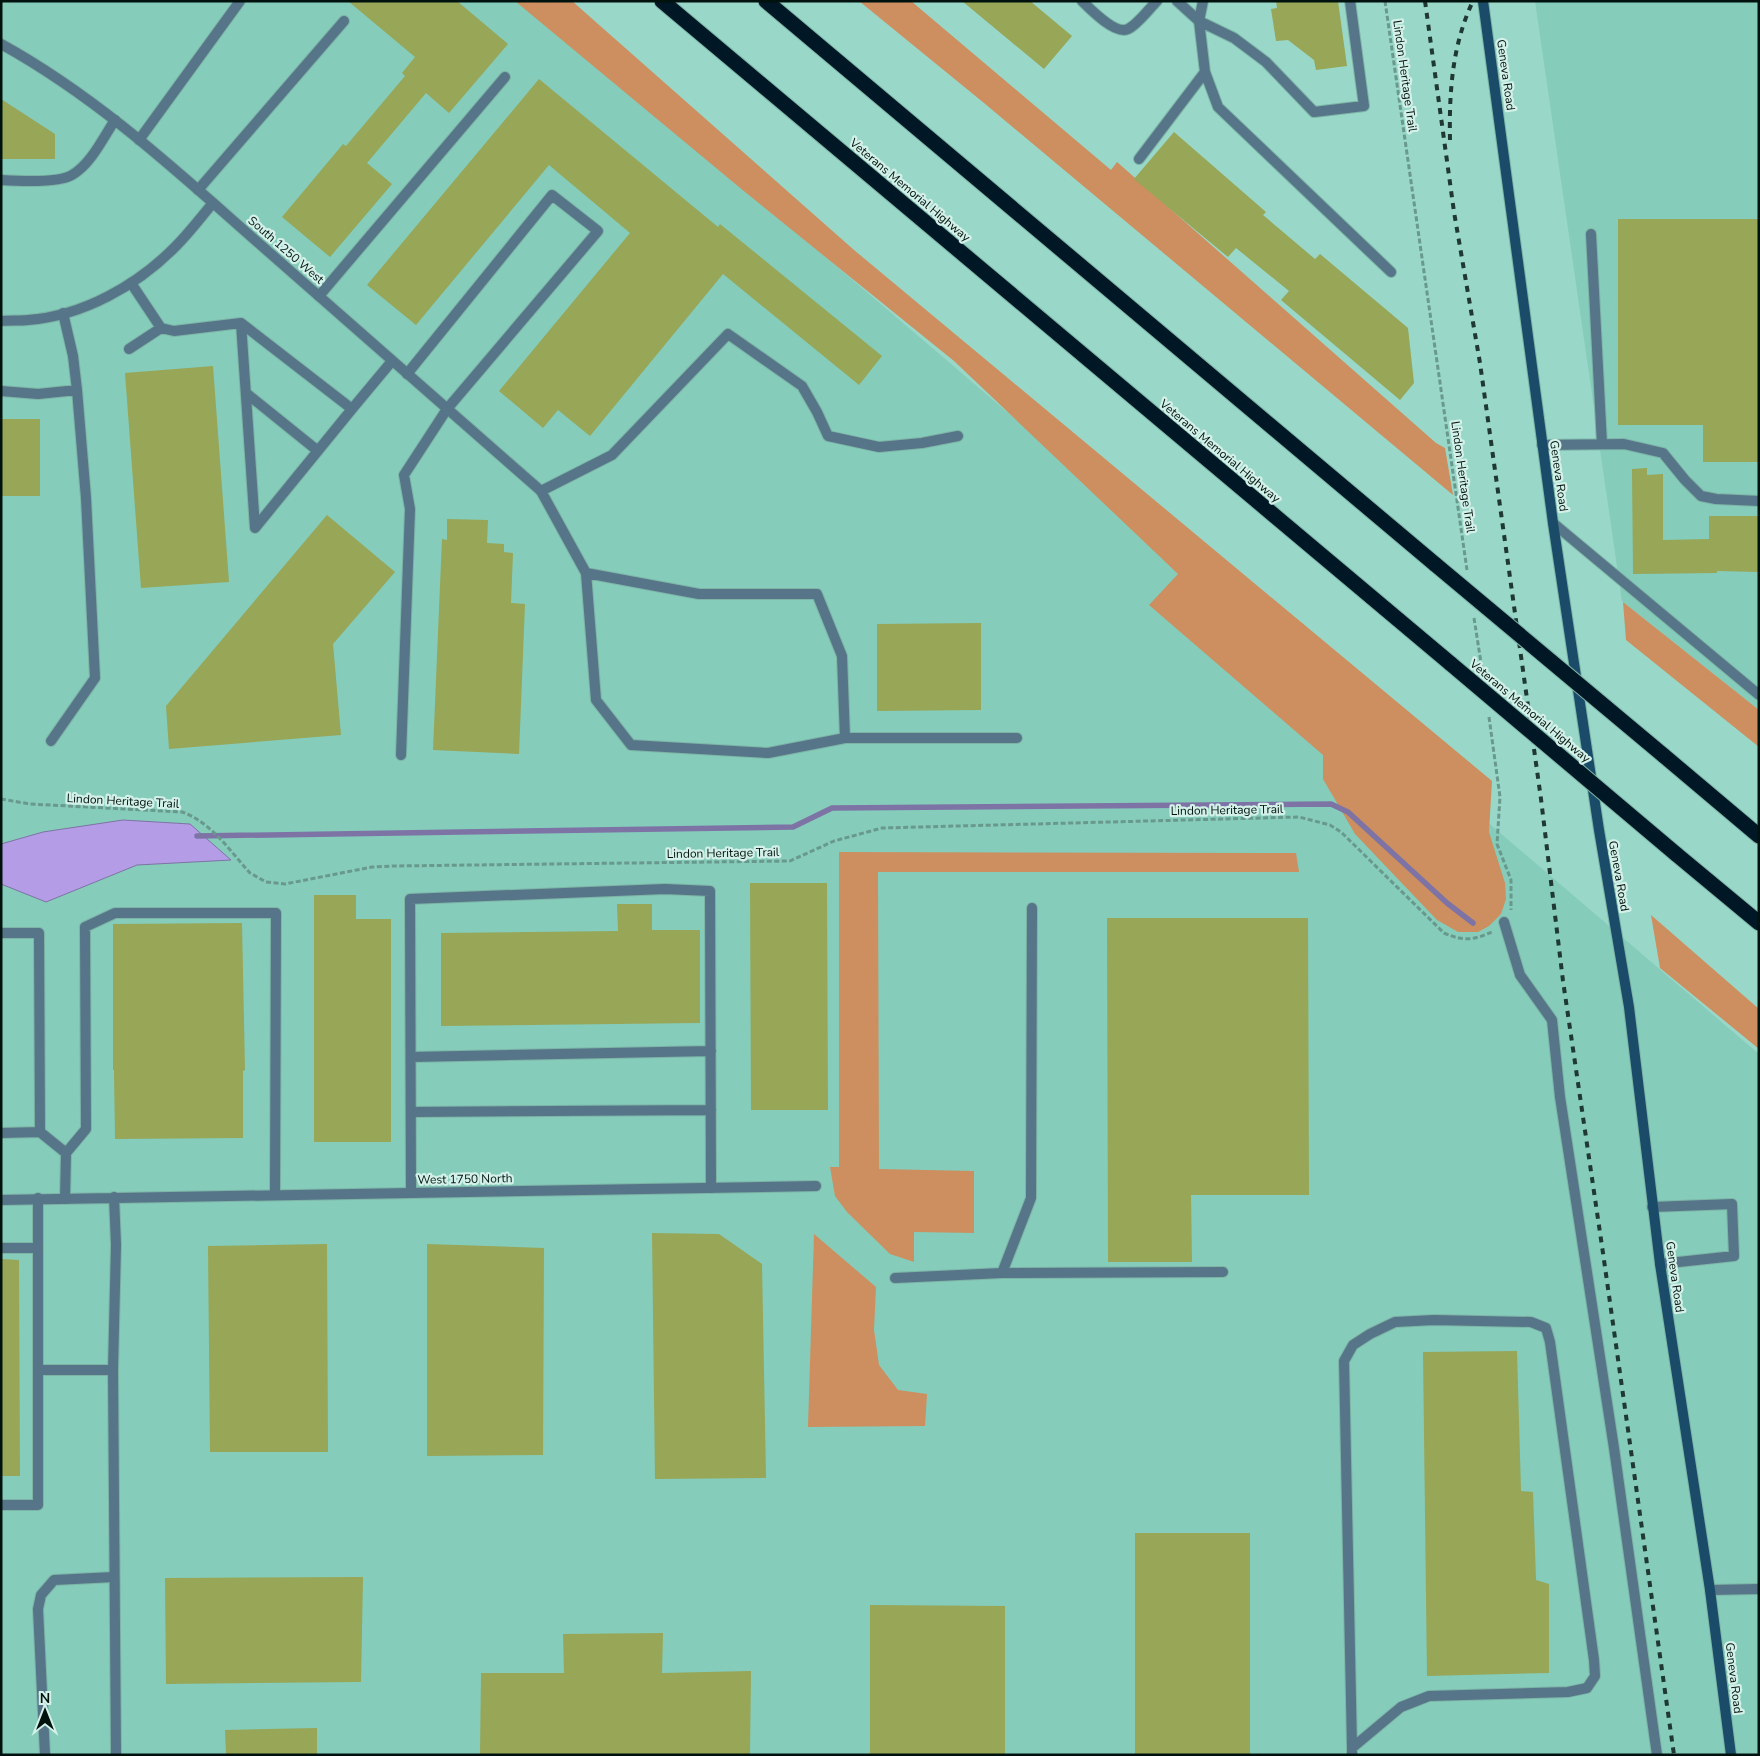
<svg xmlns="http://www.w3.org/2000/svg" width="1760" height="1756" viewBox="0 0 1760 1756" font-family="'Nunito Sans',sans-serif">
  <style>
    .built { fill: #85ccbb }
    .green { fill: #cd8f5f }
    .water { fill: #b49de6; stroke: #7e73a5 }
    .lines { fill: none; stroke-linecap: round; stroke-linejoin: round }
    .stream { stroke: #7e73a5; stroke-width: 5.5 }
    .building { fill: #97a657 }
    .service-casing { stroke: #7db4a6; stroke-width: 12 }
    .minor-casing { stroke: #7db4a6; stroke-width: 12 }
    .secondary-casing { stroke: #7db4a6; stroke-width: 12 }
    .motorway-casing { stroke: #7db4a6; stroke-width: 17 }
    .path { stroke: #69998d; stroke-width: 3; stroke-dasharray: 5 2.5; stroke-linecap: butt }
    .service { stroke: #567589; stroke-width: 10 }
    .minor { stroke: #567589; stroke-width: 10 }
    .secondary { stroke: #1a4c69; stroke-width: 10 }
    .motorway { stroke: #001725; stroke-width: 15 }
    .rail { stroke: #1f3932; stroke-width: 4; stroke-dasharray: 6 6; stroke-linecap: butt }
    .motorway-bridge-casing { stroke: #7db4a6; stroke-width: 17; stroke-linecap: butt }
    .motorway-bridge { stroke: #001725; stroke-width: 15 }
    .labels { text-anchor: middle; dominant-baseline: central; stroke-width: 4.5; stroke-linejoin: round; paint-order: stroke }
    .street-label { font-size: 12px; fill: #00120d; stroke: #d3f1e9 }
  </style>
  <rect width="100%" height="100%" fill="#99d7c8"/>
  <path class="built" d="M1 1H526L1759 1054V1755H1Z
    M1535 1H1759V710L1622 601Z"/>
  <path class="green" d="M515 1H572L854 250 1492 781 1489 832 1505 883 1506 899 1501 914 1489 926 1478 932H1458L1437 920 1355 834 1323 779V755L1149 605 1178 574 954 361 745 192Z
    M859 1H911L1111 170 1117 162 1436 443 1445 448 1453 495 984 103Z
    M1623 602 1759 710V747L1626 640Z
    M839 852 1296 853 1299 872H878L879 1169 974 1171V1233L914 1232V1262L890 1254 847 1212 835 1196 830 1167H839Z
    M1651 915 1759 1009V1049L1660 968Z
    M814 1234 876 1287 874 1330 879 1365 898 1390 927 1394 925 1426 808 1427Z"/>
  <path class="water" d="M123 820 190 824 231 860 137 865 46 902 1 884V844L43 832Z"/>
  <g class="lines">
    <path class="stream" d="M197 836 793 827 832 808 1331 804 1348 812 1447 903 1473 923"/>
  </g>
  <path class="building" d="M348 1H457L508 44 449 113 426 93 367 163 392 184 330 257 282 217 343 144 346 146 405 76 402 73 415 57Z
    M962 1H1030L1072 36 1044 69Z
    M1276 1H1338L1347 66 1316 70 1314 60 1288 40 1276 41 1271 9 1277 8Z
    M539 79 718 227 720 224 882 356 859 385 723 274 590 436 558 410 543 428 499 391 630 233 549 165 416 325 367 285Z
    M1 99 55 134V159H1Z
    M1174 132 1266 212 1263 215 1315 259 1320 254 1408 328 1414 383 1400 400 1281 300 1289 291 1236 248 1228 257 1134 179Z
    M1618 219H1759V462H1703V425H1618Z
    M213 366 229 582 141 588 125 373Z
    M1 419H40V496H1Z
    M1647 468V475L1663 474V540L1709 539V516H1759V572L1717 571V573L1633 574 1632 469Z
    M327 515 395 572 333 644 341 735 169 749 166 706Z
    M447 519 488 520 487 543 504 544V552L513 553 511 603 525 604 519 754 433 750 442 539 447 540Z
    M981 623V710L877 711V624Z
    M750 883H827L828 1110H751Z
    M314 895H356V919H391V1142H314Z
    M617 904H652V930H700V1023L441 1026V933L618 931Z
    M1107 918H1308L1309 1195H1191L1192 1262H1108Z
    M242 923 245 1070 243 1071V1138L115 1139 114 1070H113V924Z
    M652 1233 719 1234 762 1264 766 1478 655 1479Z
    M327 1244 328 1452H210L208 1246Z
    M427 1244 544 1248 543 1455 427 1456Z
    M1 1259 19 1260 20 1476H1Z
    M1517 1351 1521 1491 1533 1492 1536 1580 1549 1584V1673L1427 1676 1423 1352Z
    M1135 1533H1250V1755H1135Z
    M363 1577 361 1682 166 1684 165 1578Z
    M870 1605 1005 1606V1755H870Z
    M663 1633 662 1673 751 1671 750 1755H480L481 1673H564L563 1634Z
    M317 1728V1755H226L225 1730Z"/>
  <g class="lines">
    <g class="service-casing">
      <path id="service" d="M1082 1C1091 10 1116 35 1128 29 1137 25 1149 9 1157 1
        M1199 21 1234 38 1266 62 1314 112 1364 106 1350 1
        M1205 72 1218 107 1391 272
        M139 140 240 1
        M1139 159 1205 72 1199 21 1203 1
        M1 180C17 181 59 183 72 175 91 164 103 138 115 120
        M198 190 344 21
        M1591 234 1602 444
        M131 283 161 328 174 331 241 323 352 409 392 361
        M319 296 505 77
        M241 323 255 528 352 409
        M129 349 161 328
        M1 391 38 394 77 390
        M246 393 318 451
        M1542 445 1624 444 1663 453 1685 480 1701 496 1716 499 1759 501
        M1553 523 1759 695
        M586 573 699 594H817L842 656 845 738 768 753 631 745 596 700 586 573 541 491 612 455 728 334 802 386 817 412 828 436 879 447 922 443 958 436
        M845 738H1017
        M51 741 95 678 86 498 77 390 73 356 63 313
        M401 755 410 509 404 475 447 409 598 231 552 195 407 374
        M1504 922 1520 975 1552 1020 1560 1097 1614 1448 1657 1755
        M1 933H39L40 1132 66 1153
        M411 1057 711 1051
        M411 1112 711 1110
        M1 1133 40 1132
        M411 1192 410 899 665 889 710 891 711 1188
        M65 1199 66 1153 86 1129 85 927 115 913H276L275 1195
        M1652 1207 1732 1204 1734 1256 1660 1264
        M1 1248H38
        M1002 1273 1223 1272
        M895 1278 1002 1273 1031 1198 1032 908
        M38 1370H113
        M1 1505H38V1198
        M1710 1590 1759 1589
        M1352 1748 1401 1707 1429 1696 1568 1692 1587 1688 1595 1676 1594 1660 1550 1342 1546 1328 1531 1322 1434 1320 1395 1322 1370 1334 1353 1345 1344 1361 1352 1748V1755
        M45 1755 38 1609 41 1595 54 1580 114 1577"/>
    </g>
    <g class="minor-casing">
      <path id="minor" d="M1177 1 1199 21
        M1 44C99 98 180 174 263 247 356 328 448 410 541 491
        M1 321C10 320 19 321 28 320 83 316 138 285 176 246 189 233 201 217 213 203
        M114 1197 116 1245 113 1370 116 1755
        M1 1200 816 1186"/>
    </g>
    <g class="secondary-casing">
      <path id="secondary" d="M1483 1 1553 523 1599 830 1629 1007 1660 1264 1710 1590 1731 1755"/>
    </g>
    <g class="motorway-casing">
      <path id="motorway" d="M662 1 1451 664
        M766 1 1436 565
        M1663 755 1759 836
        M1676 854 1759 923"/>
    </g>
    <path class="path" d="M1385 1 1467 570
      M1474 618 1482 669
      M1489 717 1500 797 1497 844 1511 880V910
      M1 799 30 804 182 812C211 822 230 851 250 873L266 882 285 884 372 867 393 866 790 861 834 841 882 828 1299 817 1330 825 1341 832 1444 933C1465 942 1474 940 1494 931"/>
    <use href="#service" class="service"/>
    <use href="#minor" class="minor"/>
    <use href="#secondary" class="secondary"/>
    <use href="#motorway" class="motorway"/>
    <path class="rail" d="M1425 1 1454 212 1480 363 1541 799 1563 981 1603 1253 1674 1755
      M1450 140C1449 93 1452 45 1473 1"/>
    <g class="motorway-bridge-casing">
      <path id="motorway-bridge" d="M1436 565 1663 755
        M1451 664 1676 854"/>
    </g>
    <use href="#motorway-bridge" class="motorway-bridge"/>
  </g>
  <g class="labels">
    <g class="street-label">
      <text transform="translate(1506 75) rotate(82)">Geneva Road</text>
      <text transform="translate(1405 76) rotate(82)">Lindon Heritage Trail</text>
      <text transform="translate(910 190) rotate(40)">Veterans Memorial Highway</text>
      <text transform="translate(286 250) rotate(41)">South 1250 West</text>
      <text transform="translate(1220 451) rotate(40)">Veterans Memorial Highway</text>
      <text transform="translate(1559 476) rotate(82)">Geneva Road</text>
      <text transform="translate(1463 477) rotate(82)">Lindon Heritage Trail</text>
      <text transform="translate(1530 711) rotate(40)">Veterans Memorial Highway</text>
      <text transform="translate(123 801) rotate(3)">Lindon Heritage Trail</text>
      <text transform="translate(1227 810) rotate(-1)">Lindon Heritage Trail</text>
      <text transform="translate(723 853) rotate(-1)">Lindon Heritage Trail</text>
      <text transform="translate(1619 876) rotate(80)">Geneva Road</text>
      <text transform="translate(465 1179) rotate(-1)">West 1750 North</text>
      <text transform="translate(1675 1277) rotate(82)">Geneva Road</text>
      <text transform="translate(1734 1678) rotate(83)">Geneva Road</text>
    </g>
  </g>
  <rect width="1760" height="1756" fill="none" stroke="#00120d" stroke-width="5"/>
  <g transform="translate(45 1711)" stroke="#d3f1e9" stroke-width="4" paint-order="stroke">
  <path d="M0-4L9 19L0 12L-9 19Z" fill="#00120d"/>
  <text y="-8" font-size="14" font-weight="bold" text-anchor="middle" fill="#00120d">N</text>
  </g>
</svg>
